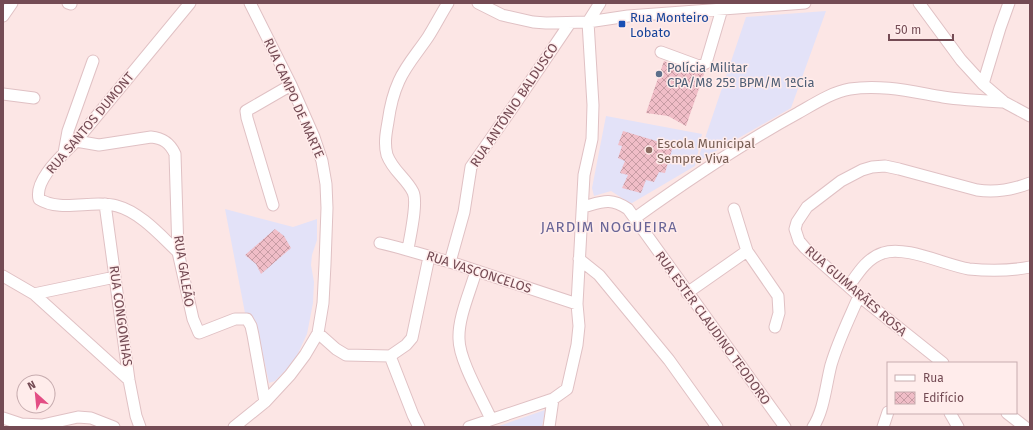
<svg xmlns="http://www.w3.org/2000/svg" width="1033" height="430" viewBox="0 0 1033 430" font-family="'Fira Sans',sans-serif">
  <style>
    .education { fill: #e3e2f8 }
    .building { fill: url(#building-cross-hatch) }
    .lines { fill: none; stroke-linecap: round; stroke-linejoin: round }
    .minor-casing { stroke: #e0c1c4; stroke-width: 13 }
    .minor { stroke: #fff; stroke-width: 11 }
    .transit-dot { fill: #1a4fb4; stroke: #ffeceb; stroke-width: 1.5 }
    .service-dot { fill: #5c6f8a; stroke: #ffeceb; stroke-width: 1.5 }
    .education-dot { fill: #8d6e63; stroke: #ffeceb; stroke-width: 1.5 }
    .labels { text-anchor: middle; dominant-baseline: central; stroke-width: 3; stroke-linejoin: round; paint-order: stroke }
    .transit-label { font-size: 13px; fill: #164399; stroke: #ffeceb; text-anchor: start }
    .service-label { font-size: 13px; fill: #4e5e75; stroke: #ffeceb; text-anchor: start }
    .street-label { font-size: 13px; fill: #744b54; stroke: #ffeceb }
    .education-label { font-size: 13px; fill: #785e54; stroke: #ffeceb; text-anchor: start }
    .quarter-label { font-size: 15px; letter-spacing: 1px; fill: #6a6697; stroke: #ffeceb }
  </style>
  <defs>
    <pattern id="building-cross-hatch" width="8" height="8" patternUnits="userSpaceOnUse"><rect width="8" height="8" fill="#f0bdc7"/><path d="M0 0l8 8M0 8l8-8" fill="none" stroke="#c79ca4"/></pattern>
  </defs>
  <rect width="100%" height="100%" fill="#fce6e5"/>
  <path class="education" d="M826 11 791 108 697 162 746 17Z
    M606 116 702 134 695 166 632 203 628 202 611 191 594 196 592 188Z
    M225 209 293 227 317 219V240L312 255 311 265 314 282 313 303 307 334 294 362 275 381 269 383 256 323 253 318 245 313Z
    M545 410 542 427H496Z"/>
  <path class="building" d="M664 61 697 73 705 71 686 126 668 116 646 113Z
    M623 131 673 146 665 173 659 172 654 182 646 180 641 193 622 188 628 175 620 173 625 161 618 158 622 146 618 145Z
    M275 229 284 236 291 248 261 274 256 264 245 255Z"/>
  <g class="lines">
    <g class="minor-casing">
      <path id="minor" d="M68 3 71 4
        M478 3 502 15 533 22 546 23 588 22 628 16 805 3
        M919 3 961 60 983 84 1004 102 1030 116
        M3 16 12 3
        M588 22 600 3
        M661 52 699 66 706 63 722 9
        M983 84 1000 28 1009 3
        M3 94 34 98
        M76 141 99 145 151 137C163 138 170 143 175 154L178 252 193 319 199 333 235 319H247L251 326 253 335 265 402
        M64 153 68 131 93 61
        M105 204 129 380 136 416 140 427
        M273 205 247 118 246 111 291 85
        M583 207C602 202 610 197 628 209L785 427
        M734 209 747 251 778 296 779 313 775 327
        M635 218C688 180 741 144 798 113 814 104 832 92 850 89 882 84 913 92 943 97 963 100 984 101 1004 102
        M380 243C403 248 426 256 450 262L577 304
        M408 249C410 237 418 202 413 192 406 178 393 171 387 155 384 144 386 133 388 122 390 107 393 94 399 81 406 65 418 52 428 37 435 26 441 14 448 3
        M178 252C161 236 140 212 117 206 93 199 61 213 39 199 34 179 64 154 76 141L190 3
        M579 259 599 275 669 360 717 427
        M450 262 464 212 471 167 513 107 570 23
        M476 271C470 292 458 318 459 339 459 360 482 399 491 419
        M3 276 34 294 129 380
        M849 286C858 273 867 258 883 253 905 245 945 265 969 269 989 271 1010 271 1030 267
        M687 293 747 251
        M34 294 115 277
        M318 333 336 349 346 355 390 356
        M390 356 406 345 412 338 429 257
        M390 356 413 415 419 427
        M943 363 859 296 805 248 799 241 795 229 797 222 807 207 841 181 862 170 872 167 885 166 899 169 977 190C996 193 1012 190 1030 183
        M950 413 958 427
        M1007 413 1025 427
        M3 418 21 424 42 425 78 417 91 418 114 427
        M234 427 265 402 290 375 305 355 318 333 323 303 325 264 327 208 326 184 322 161 314 137 291 85 250 3
        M469 427 553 399 567 389 577 345 579 326 577 304 584 175 592 139 593 105 588 22
        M549 427 553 399
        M813 427C824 411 826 384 831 365 838 341 849 319 859 296
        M883 427 888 412"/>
    </g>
    <use href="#minor" class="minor"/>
  </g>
  <rect class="transit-dot" x="618" y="20" width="8" height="8" rx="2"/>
  <circle class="service-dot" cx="659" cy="74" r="4"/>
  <circle class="education-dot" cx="649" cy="150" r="4"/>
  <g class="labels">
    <g class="transit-label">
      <text x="630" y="17">Rua Monteiro<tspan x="630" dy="15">Lobato</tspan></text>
    </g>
    <g class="service-label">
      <text x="667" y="67">Polícia Militar<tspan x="667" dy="15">CPA/M8 25º BPM/M 1ªCia</tspan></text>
    </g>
    <g class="street-label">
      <text transform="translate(294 98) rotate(66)">RUA CAMPO DE MARTE</text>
      <text transform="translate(514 105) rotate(-56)">RUA ANTÔNIO BALDUSCO</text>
      <text transform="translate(90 123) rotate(-50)">RUA SANTOS DUMONT</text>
      <text transform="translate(184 271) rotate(81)">RUA GALEÃO</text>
      <text transform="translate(479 272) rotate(18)">RUA VASCONCELOS</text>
      <text transform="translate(856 291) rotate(41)">RUA GUIMARÃES ROSA</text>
      <text transform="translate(121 316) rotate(82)">RUA CONGONHAS</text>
      <text transform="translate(713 328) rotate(54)">RUA ESTER CLAUDINO TEODORO</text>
    </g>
    <g class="education-label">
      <text x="657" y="143">Escola Municipal<tspan x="657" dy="15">Sempre Viva</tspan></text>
    </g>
    <g class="quarter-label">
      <text x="609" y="227">JARDIM NOGUEIRA</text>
    </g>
  </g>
  <rect width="1033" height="430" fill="none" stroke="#744b54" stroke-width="8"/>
  <rect x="887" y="362" width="130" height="52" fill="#ffeceb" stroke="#c7acaf"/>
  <rect x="895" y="375" width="20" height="6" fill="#ffffff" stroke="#c7acaf"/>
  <text x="923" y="382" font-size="12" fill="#744b54">Rua</text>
  <rect x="895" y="392" width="20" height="12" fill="url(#building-cross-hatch)" stroke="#c7acaf"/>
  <text x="923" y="402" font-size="12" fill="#744b54">Edifício</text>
  <g transform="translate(36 394) rotate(333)"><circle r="19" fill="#ffeceb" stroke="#c7acaf"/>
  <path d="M0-3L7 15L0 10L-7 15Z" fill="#e34d84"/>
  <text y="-6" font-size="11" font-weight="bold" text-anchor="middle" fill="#744b54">N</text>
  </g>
  <path d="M889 34v6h64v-6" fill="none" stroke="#744b54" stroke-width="2"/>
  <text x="895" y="34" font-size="12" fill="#744b54" stroke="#ffeceb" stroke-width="3" paint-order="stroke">50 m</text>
</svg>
